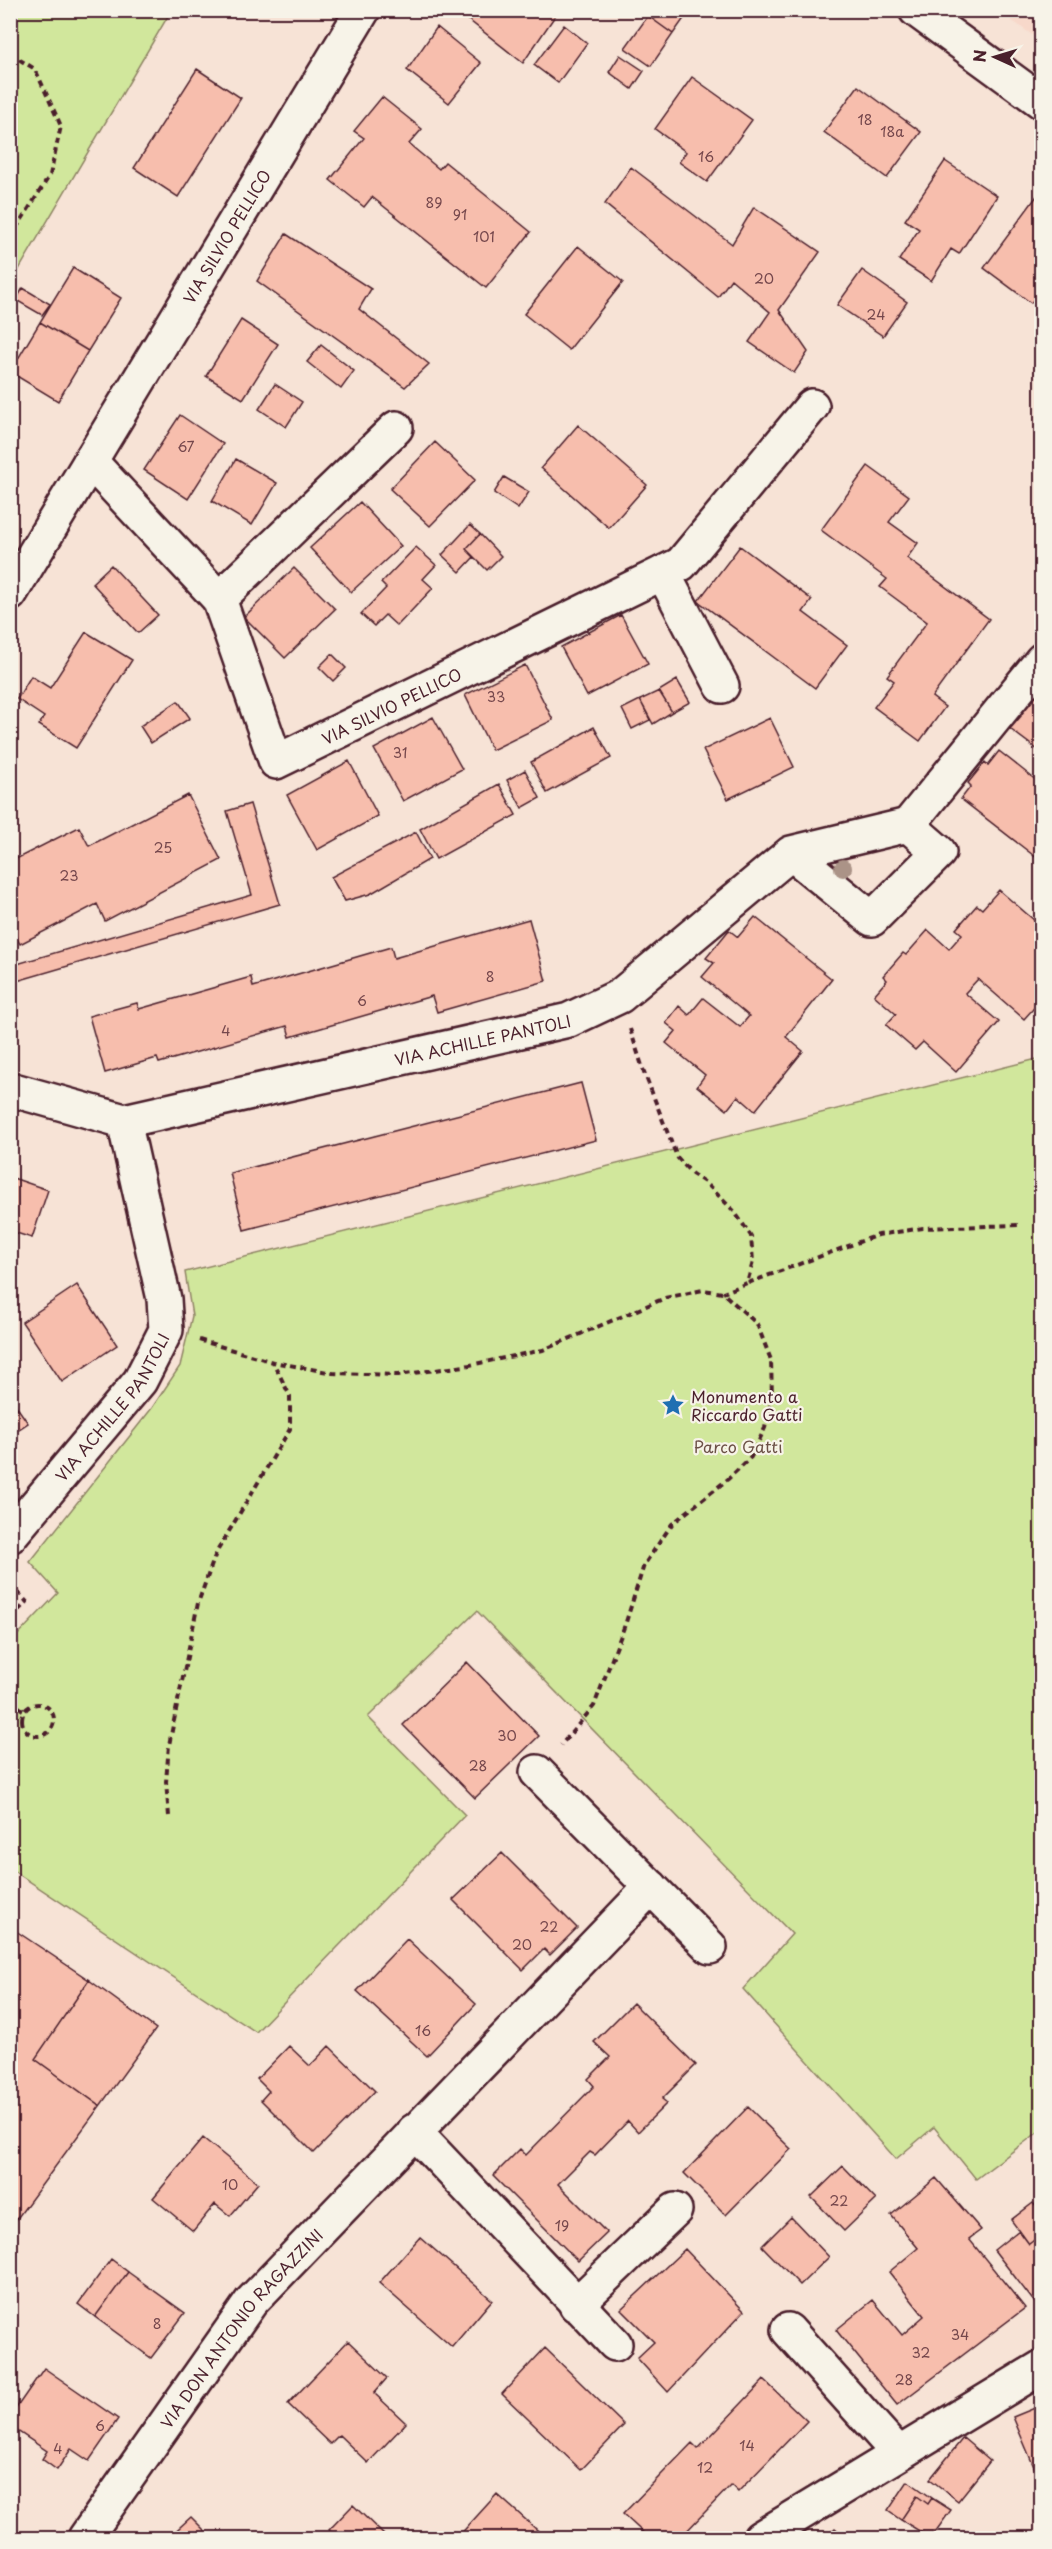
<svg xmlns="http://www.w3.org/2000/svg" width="1052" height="2549" viewBox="0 0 1052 2549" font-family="'Playpen Sans',sans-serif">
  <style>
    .built { fill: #f7d8ca }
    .green { fill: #d1e79c; stroke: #8e8364; stroke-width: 1.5 }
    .building { fill: #f7bead; stroke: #4a1f2b; stroke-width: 1.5 }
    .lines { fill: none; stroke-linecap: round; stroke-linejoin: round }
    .minor-casing { stroke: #4a1f2b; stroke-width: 38 }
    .path { stroke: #4a1f2b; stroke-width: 4; stroke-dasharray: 6 4.5; stroke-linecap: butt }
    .minor { stroke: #f7f3e8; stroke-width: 33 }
    .tree { fill: #ab9387 }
    .labels { text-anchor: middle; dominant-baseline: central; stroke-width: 4.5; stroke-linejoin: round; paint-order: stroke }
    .number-label { font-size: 14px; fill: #75474c }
    .street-label { font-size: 16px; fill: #4a1f2b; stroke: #f7f3e8 }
    .poi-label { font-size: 16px; fill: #4a1f2b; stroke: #f7f3e8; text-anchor: start }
    .park-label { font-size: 16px; fill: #6c5147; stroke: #f7f3e8 }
  </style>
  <rect width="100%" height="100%" fill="#f7e3d6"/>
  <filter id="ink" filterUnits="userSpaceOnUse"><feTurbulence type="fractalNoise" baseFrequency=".0167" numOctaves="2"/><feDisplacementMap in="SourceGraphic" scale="12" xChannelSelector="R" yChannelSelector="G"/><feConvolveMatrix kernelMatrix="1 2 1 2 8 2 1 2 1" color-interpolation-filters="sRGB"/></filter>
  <g filter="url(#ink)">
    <path class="built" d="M998 11H1041V41Z"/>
    <path class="green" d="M11 10 171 11 11 283 10 11Z
      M1041 1058V2130L976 2179 934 2127 896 2159 743 1989 792 1934 477 1611 368 1717 465 1815 256 2032 11 1869V1642L58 1593 30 1562 152 1408 180 1366 192 1316 185 1272Z"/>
    <path class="building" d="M456 10H559L523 63Z
      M640 10H690L673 34Z
      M648 16 673 34 651 66 625 48Z
      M564 25 587 43 558 83 534 65Z
      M437 27 481 63 449 103 407 70Z
      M620 55 644 71 632 89 609 72Z
      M197 69 241 98 178 197 134 168Z
      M692 77 752 120 707 182 679 162 686 152 655 129Z
      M858 86 921 132 887 178 824 132Z
      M382 97 422 129 409 144 439 169 445 162 531 232 486 288 372 197 364 207 330 180 364 138 354 131Z
      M945 161 997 196 959 254 951 249 931 281 899 260 919 229 905 220Z
      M631 167 732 244 754 207 820 252 779 310 808 352 794 373 749 342 770 312 731 279 718 297 605 204Z
      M1042 189V289L1031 303 984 268Z
      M286 234 371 289 359 309 429 364 405 387 257 281Z
      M578 246 623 282 569 350 524 314Z
      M73 268 121 298 88 351 40 322Z
      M862 270 907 302 883 336 837 305Z
      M23 288 50 304 42 315 16 300Z
      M241 320 278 344 243 399 206 376Z
      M40 322 88 351 58 401 10 372Z
      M321 345 354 371 341 389 307 362Z
      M275 384 302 402 286 427 259 409Z
      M180 415 223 444 188 499 144 470Z
      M578 425 647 485 609 528 541 468Z
      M435 442 475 480 430 526 390 489Z
      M236 459 277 483 252 525 212 501Z
      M868 466 909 496 889 522 918 543 907 558 989 619 932 697 945 707 920 741 874 707 894 681 887 676 927 622 880 587 887 579 821 530Z
      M504 477 529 492 518 509 494 493Z
      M360 502 401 546 351 592 310 548Z
      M470 525 480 534 466 549 474 557 460 572 442 555Z
      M480 534 501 556 487 570 466 549Z
      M740 546 812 600 803 612 847 645 815 688 698 601Z
      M416 547 436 565 423 579 433 588 397 626 385 615 374 626 361 614 386 588 381 583Z
      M111 565 158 615 138 633 92 583Z
      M294 568 335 609 285 658 244 617Z
      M621 615 648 664 587 696 561 647Z
      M86 632 132 660 76 748 39 725 44 717 17 699 31 676 50 688Z
      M332 654 346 668 333 681 319 667Z
      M525 665 553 720 492 750 465 695Z
      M677 680 690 702 672 712 659 691Z
      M1033 682 1042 687V753L1010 729 1021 716 1012 709Z
      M659 691 672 712 653 724 640 700Z
      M640 700 650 720 632 729 622 709Z
      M178 701 190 718 151 743 140 726Z
      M433 717 462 769 403 801 374 749Z
      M770 718 794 767 728 799 703 750Z
      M594 727 611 758 547 793 531 762Z
      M999 751 1042 785V862L961 799 971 786 968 783 985 762 988 765Z
      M349 761 378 816 317 850 287 795Z
      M525 770 540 798 522 808 507 780Z
      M499 784 516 815 436 859 420 829Z
      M188 795 221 860 105 921 97 904 20 944 10 926V862L79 827 89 846Z
      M250 804 280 904 10 983V966L252 895 227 811Z
      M416 832 430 859 370 894 345 901 331 877Z
      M999 890 1042 927V999L1024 1019 978 979 965 993 999 1022 956 1072 923 1042 915 1050 886 1025 896 1014 874 995 887 980 883 976 903 953 906 955 928 930 949 949 962 934 956 929 977 905 982 909Z
      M755 917 832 979 786 1037 803 1051 755 1111 738 1096 727 1110 697 1086 705 1075 666 1043 676 1031 666 1023 679 1006 689 1015 703 998 740 1027 749 1016 702 977 714 963 706 958 729 930 738 937Z
      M529 919 546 981 437 1012 432 996 290 1037 287 1026 159 1063 157 1058 105 1073 89 1016 137 1003 139 1009 251 977 253 987 391 947 394 958Z
      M581 1083 596 1140 244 1230 230 1173Z
      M10 1177 48 1190 32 1238 10 1231Z
      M77 1285 117 1345 62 1382 22 1322Z
      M10 1397 28 1423 10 1435Z
      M467 1662 539 1736 475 1798 403 1725Z
      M502 1853 577 1928 550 1955 544 1949 523 1970 453 1900Z
      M10 1927 89 1980 35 2059 100 2106 10 2228Z
      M407 1939 476 2004 427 2056 357 1991Z
      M89 1980 156 2029 100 2106 35 2059Z
      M633 2003 696 2065 662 2099 667 2103 638 2132 628 2121 595 2155 590 2152 558 2184 607 2233 578 2261 493 2176 520 2149 526 2155 594 2086 588 2079 610 2057 594 2042Z
      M289 2046 310 2066 329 2046 375 2091 314 2153 261 2100 269 2091 257 2079Z
      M748 2107 791 2149 726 2215 684 2173Z
      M203 2138 258 2183 230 2216 215 2204 193 2231 153 2198Z
      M843 2166 876 2200 844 2231 811 2197Z
      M936 2178 981 2230 969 2239 1025 2308 897 2405 836 2330 873 2300 902 2335 924 2316 889 2272 918 2248 891 2215Z
      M1033 2203 1042 2214V2234L1029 2244 1011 2220Z
      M791 2217 829 2257 800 2285 762 2246Z
      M1019 2230 1029 2244 1042 2234V2312L994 2250Z
      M420 2237 492 2300 452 2347 379 2283Z
      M685 2249 744 2311 668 2392 637 2358 654 2342 621 2309Z
      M111 2259 128 2272 95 2317 78 2304Z
      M128 2272 185 2313 151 2358 95 2317Z
      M348 2341 387 2378 374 2393 406 2423 368 2463 339 2435 330 2444 288 2404Z
      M545 2348 624 2425 581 2470 502 2394Z
      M44 2368 118 2419 89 2461 71 2449 57 2470 42 2459 47 2451 10 2426V2417Z
      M764 2380 807 2421 738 2492 731 2485 680 2538H649L623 2514 692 2443 698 2449Z
      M1042 2405V2472L1037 2474 1013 2417Z
      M963 2438 990 2461 958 2501 930 2479Z
      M908 2481 932 2498 928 2504 917 2496 901 2520 888 2511Z
      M497 2494 546 2538H457Z
      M917 2496 928 2504 932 2498 951 2510 931 2538 901 2520Z
      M353 2505 387 2538H337L329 2530Z
      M191 2517 212 2538H168Z
      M835 2528 846 2538H825Z
      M10 2531 22 2538H10Z"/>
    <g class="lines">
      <g class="minor-casing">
        <g id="minor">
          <path d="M916 10 1042 102"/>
          <path id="s1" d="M90 461 219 599 276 762 681 564 812 406"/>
          <path d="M663 573 722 686"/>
          <path id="s2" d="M10 594 363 10"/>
          <path d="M219 599 396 428"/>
          <path d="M908 825 1042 660"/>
          <path id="s3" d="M10 1089 124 1121 569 1020 620 996 791 853 908 825 939 852 872 919 791 853"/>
          <path id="s4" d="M10 1536 140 1381 166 1330 164 1299 124 1121"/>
          <path d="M537 1772 710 1947"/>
          <path d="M414 2131 615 2344"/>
          <path d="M576 2305 675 2210"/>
          <path d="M788 2330 898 2453"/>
          <path id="s5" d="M85 2538 251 2302 651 1887"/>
          <path d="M760 2538 1042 2367"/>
        </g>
      </g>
      <path class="path" d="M10 54 35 69 61 126 50 175 19 224 10 229
        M630 1029 644 1072 677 1157 692 1174 706 1183 734 1211 751 1236 753 1262 747 1283 723 1293
        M748 1283 878 1235 923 1228 1018 1225
        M199 1340 273 1362 333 1373 398 1375 465 1366 543 1350 665 1298 703 1290 723 1293 757 1324 771 1360 772 1397 765 1428 751 1457 728 1479 672 1524 644 1565 626 1622 594 1706 561 1745
        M10 1584 27 1602 10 1618
        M10 1700 24 1711
        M22 1720a16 16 0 1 1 32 0a16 16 0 1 1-32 0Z
        M169 1816 166 1782 169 1745 198 1603 216 1553 290 1429V1396L273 1362"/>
      <use href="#minor" class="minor"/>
    </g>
    <circle class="tree" cx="843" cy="868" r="9"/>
  </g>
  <defs>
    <g id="sight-bare" transform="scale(1.8)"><path d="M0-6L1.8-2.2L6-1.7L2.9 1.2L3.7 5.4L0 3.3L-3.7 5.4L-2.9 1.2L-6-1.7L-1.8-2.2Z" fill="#1f6fb2" stroke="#f7f3e8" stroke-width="2.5" paint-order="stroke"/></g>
  </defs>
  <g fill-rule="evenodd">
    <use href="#sight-bare" x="673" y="1405"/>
  </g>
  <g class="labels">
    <g class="number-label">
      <text x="865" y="119">18</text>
      <text x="892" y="131">18a</text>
      <text x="706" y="156">16</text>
      <text x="434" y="202">89</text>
      <text x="460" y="214">91</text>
      <text x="484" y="236">101</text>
      <text x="764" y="278">20</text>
      <text x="876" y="314">24</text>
      <text x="186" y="446">67</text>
      <text x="496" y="696">33</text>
      <text x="400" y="752">31</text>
      <text x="163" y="847">25</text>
      <text x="69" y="875">23</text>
      <text x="490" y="976">8</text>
      <text x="362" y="1000">6</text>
      <text x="226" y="1030">4</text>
      <text x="507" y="1735">30</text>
      <text x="478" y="1765">28</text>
      <text x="549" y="1926">22</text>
      <text x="522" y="1944">20</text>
      <text x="423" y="2030">16</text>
      <text x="230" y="2184">10</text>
      <text x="839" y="2200">22</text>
      <text x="562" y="2225">19</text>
      <text x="157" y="2323">8</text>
      <text x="960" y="2334">34</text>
      <text x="921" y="2352">32</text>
      <text x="904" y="2379">28</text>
      <text x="100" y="2425">6</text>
      <text x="747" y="2445">14</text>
      <text x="58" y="2448">4</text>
      <text x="705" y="2467">12</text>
    </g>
    <g class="street-label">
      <text stroke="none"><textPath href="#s2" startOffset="418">VIA SILVIO PELLICO</textPath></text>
      <text stroke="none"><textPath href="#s1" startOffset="490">VIA SILVIO PELLICO</textPath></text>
      <text stroke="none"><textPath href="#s3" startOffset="486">VIA ACHILLE PANTOLI</textPath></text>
      <text stroke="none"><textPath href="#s4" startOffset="165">VIA ACHILLE PANTOLI</textPath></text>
      <text stroke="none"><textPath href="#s5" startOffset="262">VIA DON ANTONIO RAGAZZINI</textPath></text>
    </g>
    <g class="poi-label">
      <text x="691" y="1396">Monumento a<tspan x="691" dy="18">Riccardo Gatti</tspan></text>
    </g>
    <g class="park-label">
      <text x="738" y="1446">Parco Gatti</text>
    </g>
  </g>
  <rect width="1052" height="2549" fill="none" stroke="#f7f3e8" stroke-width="36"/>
  <rect x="18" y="18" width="1016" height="2513" fill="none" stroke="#4a1f2b" stroke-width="2" filter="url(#ink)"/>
  <g transform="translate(995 57) rotate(274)" stroke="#f7f3e8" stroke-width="4.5" paint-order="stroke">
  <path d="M0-4.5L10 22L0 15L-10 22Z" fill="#4a1f2b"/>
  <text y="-9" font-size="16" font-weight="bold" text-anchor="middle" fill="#4a1f2b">N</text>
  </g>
</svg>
